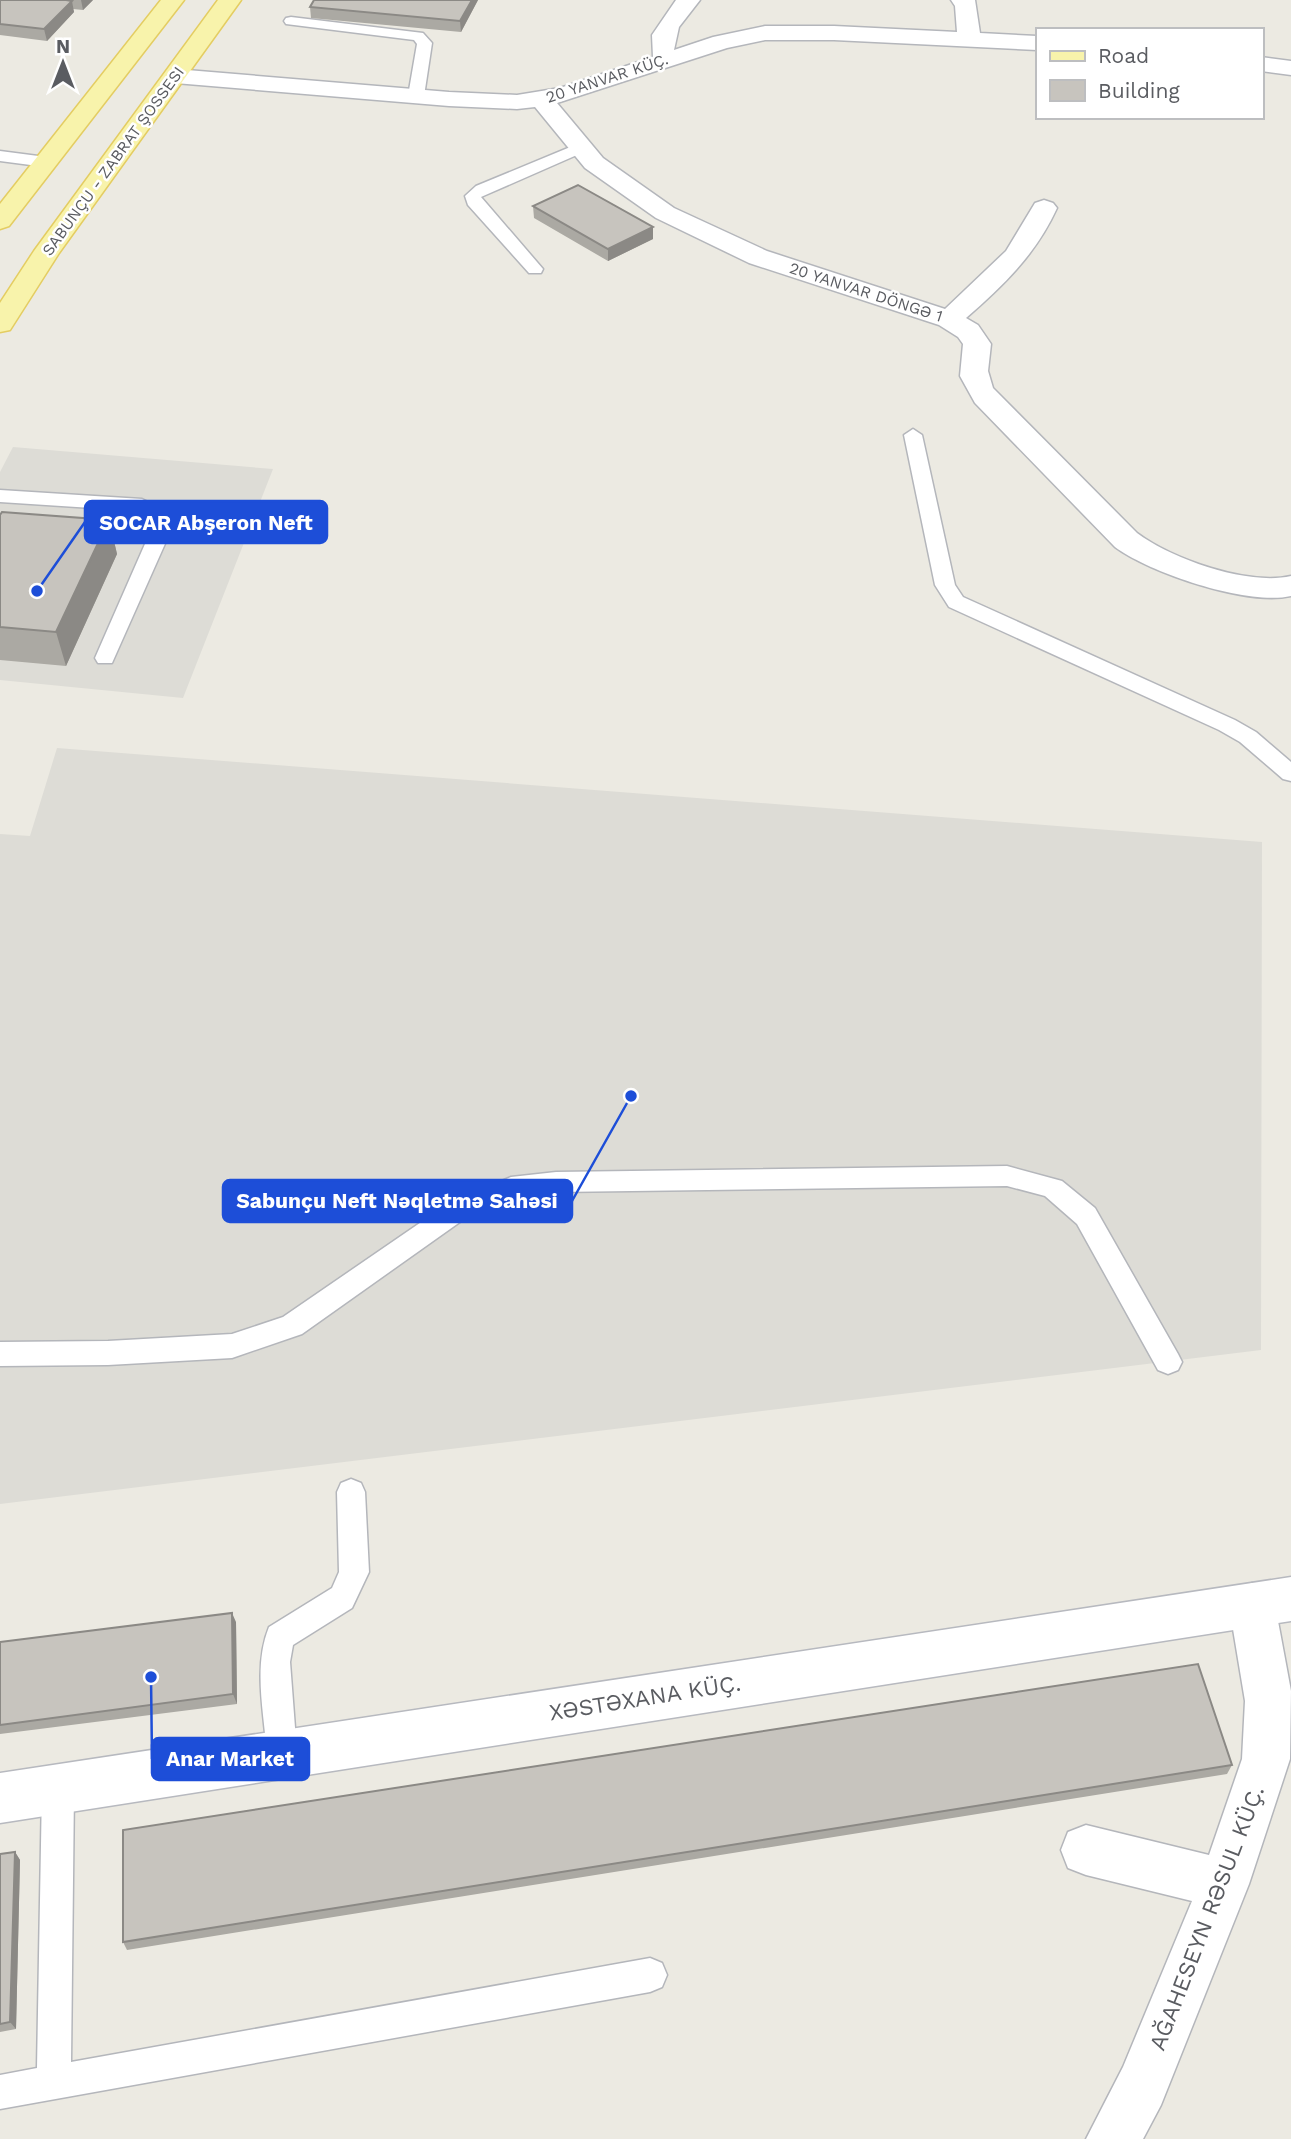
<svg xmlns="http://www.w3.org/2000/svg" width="1291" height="2139" viewBox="0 0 1291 2139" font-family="'Work Sans',sans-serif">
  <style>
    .industrial { fill: #dddcd6 }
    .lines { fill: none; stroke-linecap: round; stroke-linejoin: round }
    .lane-casing { stroke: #b4b6bb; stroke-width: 3 }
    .street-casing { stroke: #b4b6bb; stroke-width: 3 }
    .secondary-casing { stroke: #b7b9bf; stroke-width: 3 }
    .primary-casing { stroke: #e4cd62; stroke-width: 3 }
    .lane { fill: #fff; fill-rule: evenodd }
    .street { fill: #fff; fill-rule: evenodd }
    .secondary { fill: #fff; fill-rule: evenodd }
    .primary { fill: #f8f3ab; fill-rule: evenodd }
    .wall { fill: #aba9a3 }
    .shaded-wall { fill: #8b8985 }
    .building { fill: #c7c4be; stroke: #8b8985; stroke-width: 2 }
    .labels { text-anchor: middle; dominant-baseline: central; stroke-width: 5; stroke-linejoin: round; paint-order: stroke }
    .far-street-label { font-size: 16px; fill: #5a5c61; stroke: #fff }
    .near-street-label { font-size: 23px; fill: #5a5c61; stroke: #fff }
    .leader { fill: none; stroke: #1d4ed8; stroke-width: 2.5 }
    .callout-dot { fill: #1d4ed8; stroke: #fff; stroke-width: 2.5 }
    .callout { fill: #1d4ed8; stroke: #1d4ed8; stroke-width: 2.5 }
    .callout-label { font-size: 21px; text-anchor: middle; font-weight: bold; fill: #fff }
  </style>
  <rect width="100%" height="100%" fill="#eceae2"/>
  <path class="industrial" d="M13 447 273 469 183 698 0 680V472Z
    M57 748 1262 842 1261 1350 0 1504V834L30 836Z"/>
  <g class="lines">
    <g class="lane-casing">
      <path id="lane" d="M291 17 423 33 432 43 424 96 416 101 408 96 417 44 414 40 286 24 284 21 286 18Z
        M580 143 588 148 586 151 481 197 543 269 541 273H529L468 205 465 196 476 186Z
        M0 151 46 157 54 162 46 167 0 161Z
        M913 429 922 435 955 585 963 597 1235 720 1256 732 1291 762V781L1283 779 1240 742 1219 730 949 607 935 585 904 435Z
        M0 490 142 499 164 510 172 528 112 663H98L95 658 152 528 148 517 138 511 0 502Z
        M1007 1166 1062 1181 1095 1208 1178 1354 1182 1362 1178 1370 1168 1374 1158 1370 1077 1224 1045 1196 1007 1186 556 1192 514 1197 467 1217 302 1334 232 1358 108 1365 0 1366V1342L108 1341 232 1334 283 1317 449 1203 511 1177 556 1172Z
        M351 1479 361 1483 365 1492 369 1572 352 1608 293 1645 290 1662 297 1754 293 1765 282 1769 271 1765 267 1754C264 1713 253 1666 269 1627L332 1588 339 1572 337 1492 341 1483Z
        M58 1773 69 1778 74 1789 71 2062 650 1958 662 1963 667 1975 662 1987 650 1992 0 2109V2075L37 2068 42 1789 47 1778Z"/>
    </g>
    <g class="street-casing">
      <path id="street" d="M676 0H700L679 27 674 50 713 37 765 26H834L957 32 955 6 951 0H975L980 33 1037 36V50L834 40H765L727 48 557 103 603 158 674 208 767 251 945 309 1006 251 1035 203 1044 200 1053 203 1057 208C1036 254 1004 285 966 318L978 325 991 344 988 371 993 388 1137 533C1172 559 1248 586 1291 576V596C1248 606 1150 573 1115 547L975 403 960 376 963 344 958 337 939 325 749 263 656 218 585 168 535 107 517 109 449 106 175 83 167 81 163 76 167 71 175 69 449 92 517 95 560 88 653 57 652 35Z
        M1261 57 1291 61V75L1261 71Z
        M1252 1583 1268 1590 1275 1605 1291 1691 1290 1759 1249 1884 1161 2105 1143 2139H1086L1123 2067 1192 1901 1086 1875 1068 1868 1061 1850 1068 1832 1086 1825 1209 1855 1242 1759 1245 1701 1229 1605 1236 1590Z"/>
    </g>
    <g class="secondary-casing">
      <path id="secondary" d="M1291 1577V1621L0 1823V1773Z"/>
    </g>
    <g class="primary-casing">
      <path id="primary" d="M161 0H184L9 226 0 229V204Z
        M218 0H241L59 253 10 330 0 332V303L34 251Z"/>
    </g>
    <use href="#lane" class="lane"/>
    <use href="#street" class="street"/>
    <use href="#secondary" class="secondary"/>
    <use href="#primary" class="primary"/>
  </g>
  <path class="wall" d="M0 0H93L83 10 73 9 74 12 47 41 0 35Z
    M314 0H478L461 32 311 18 310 7Z
    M533 206 653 239 608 261 534 218Z
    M0 515 109 520 117 554 66 666 0 660Z
    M236 1622 237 1704 0 1734V1642Z
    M1232 1765 1227 1774 127 1950 123 1942Z
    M15 1852 20 1860 16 2029 0 2032V1854Z"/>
  <path class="shaded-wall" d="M81 0H93L83 10Z
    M472 0H478L461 32 460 21Z
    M72 1 74 12 47 41 44 29Z
    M653 227V239L608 261V249Z
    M109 520 117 554 66 666 56 632Z
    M232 1613 236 1622 237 1704 233 1694Z
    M15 1852 20 1860 16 2029 10 2022Z"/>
  <path class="building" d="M0 0H66L72 1 44 29 0 24Z
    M314 0H472L460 21 310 7Z
    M578 185 653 227 608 249 533 206Z
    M2 512 109 520 56 632 0 627V515Z
    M232 1613 233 1694 0 1725V1642Z
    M1198 1664 1232 1765 123 1942V1830Z
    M15 1852 10 2022 0 2024V1854Z"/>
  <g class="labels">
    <g class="far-street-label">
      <text transform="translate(607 78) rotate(-18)">20 YANVAR KÜÇ.</text>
      <text transform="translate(113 161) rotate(-54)">SABUNÇU - ZABRAT ŞOSSESI</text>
      <text transform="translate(866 292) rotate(18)">20 YANVAR DÖNGƏ 1</text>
    </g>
    <g class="near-street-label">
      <text transform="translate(645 1698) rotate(-9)">XƏSTƏXANA KÜÇ.</text>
      <text transform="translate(1207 1918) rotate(-69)">AĞAHESEYN RƏSUL KÜÇ.</text>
    </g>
  </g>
  <path class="leader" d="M37 591L85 522M631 1096L572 1201M151 1677L152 1759"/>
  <g class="callout-dot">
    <circle cx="37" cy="591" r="7"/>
    <circle cx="631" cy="1096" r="7"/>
    <circle cx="151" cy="1677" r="7"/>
  </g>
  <g class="callout">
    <rect x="85" y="501" width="242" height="42" rx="7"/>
    <rect x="223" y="1180" width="349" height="42" rx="7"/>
    <rect x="152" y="1738" width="157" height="42" rx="7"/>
  </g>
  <g class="callout-label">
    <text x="206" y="530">SOCAR Abşeron Neft</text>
    <text x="397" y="1208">Sabunçu Neft Nəqletmə Sahəsi</text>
    <text x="230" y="1766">Anar Market</text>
  </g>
  <rect x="1036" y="28" width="228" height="91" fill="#ffffff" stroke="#bdbec0" stroke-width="2"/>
  <rect x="1050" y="51" width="35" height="10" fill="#f8f3ab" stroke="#bdbec0" stroke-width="2"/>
  <text x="1098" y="63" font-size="21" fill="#5a5c61">Road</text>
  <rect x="1050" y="80" width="35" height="21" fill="#c7c4be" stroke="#bdbec0" stroke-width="2"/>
  <text x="1098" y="98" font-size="21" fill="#5a5c61">Building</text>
  <g transform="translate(63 63)" stroke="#ffffff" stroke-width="5" paint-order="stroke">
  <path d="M0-5L12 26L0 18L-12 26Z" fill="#5a5c61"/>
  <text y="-10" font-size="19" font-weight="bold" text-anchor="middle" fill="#5a5c61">N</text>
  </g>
</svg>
